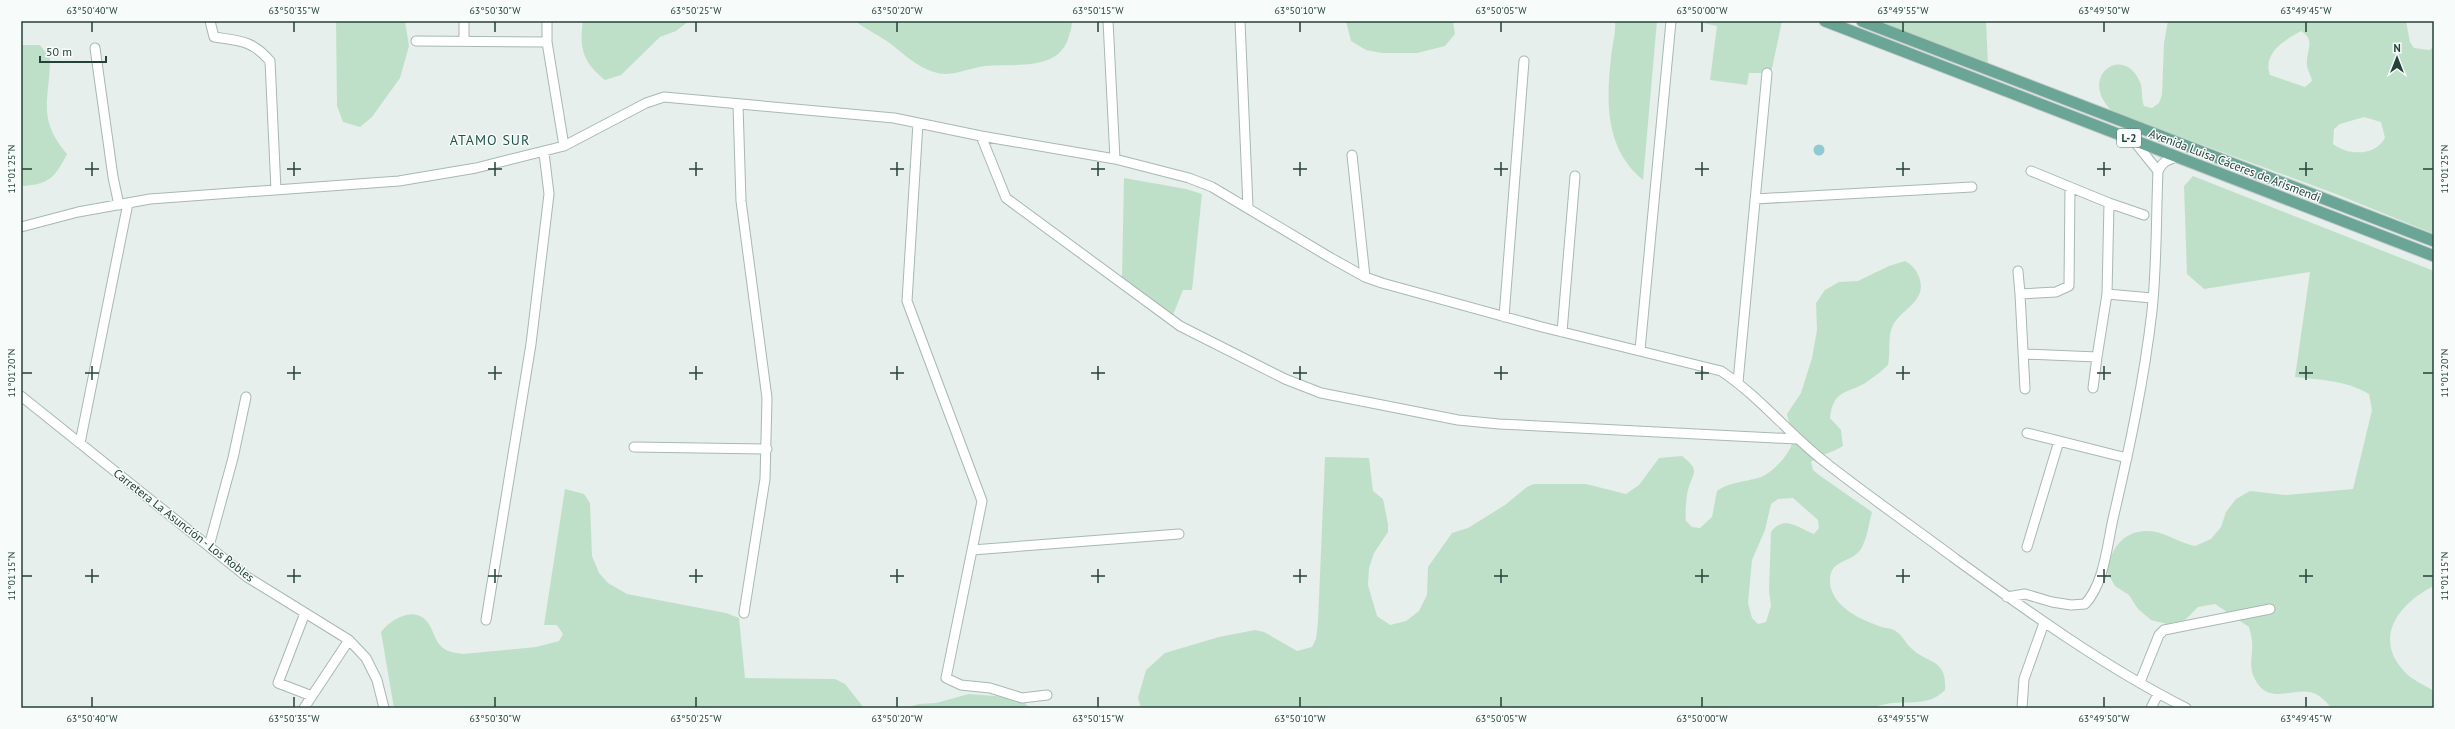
<svg xmlns="http://www.w3.org/2000/svg" width="2455" height="729" viewBox="0 0 2455 729" font-family="'PT Sans',sans-serif">
  <style>
    .green { fill: #bfe0c8; fill-rule: evenodd }
    .water { fill: #8ec9d4 }
    .lines { fill: none; stroke-linecap: round; stroke-linejoin: round }
    .minor-casing { stroke: #a8b8b2; stroke-width: 11 }
    .major-casing { stroke: #c2cac8; stroke-width: 13 }
    .minor { stroke: #fff; stroke-width: 9 }
    .major { stroke: #6aa596; stroke-width: 11 }
    .ticks { fill: none; stroke: #24423a; stroke-width: 1.5 }
    .labels { text-anchor: middle; dominant-baseline: central; stroke-width: 3; stroke-linejoin: round; paint-order: stroke }
    .shield { fill: #f7fbf9; stroke: #637a73; stroke-width: 1 }
    .shield-label { font-size: 11px; font-weight: bold; fill: #24423a }
    .street-label { font-size: 12px; fill: #24423a; stroke: #f7fbf9 }
    .quarter-label { font-size: 14px; letter-spacing: 1px; fill: #1f5548; stroke: #f7fbf9 }
    .neatline { fill: none; stroke: #24423a; stroke-width: 1.5 }
    .ticks-label { font-size: 10px; text-anchor: middle; fill: #24423a }
  </style>
  <rect width="100%" height="100%" fill="#e6efeb"/>
  <path class="green" d="M336 21H405L409 46 400 78 372 117 360 127 343 122 337 106Z
    M583 21H689L676 31 660 37 621 75 605 80C583 62 579 49 583 21Z
    M855 21H1072C1072 28 1070 32 1068 39 1057 72 1012 63 985 66 968 68 951 78 934 72 917 67 905 55 891 44 880 36 867 30 855 21Z
    M1346 21H1453L1455 34 1445 46 1417 53H1382L1366 50 1351 41Z
    M1615 21H1657L1643 180C1605 149 1606 101 1611 58 1612 46 1616 33 1615 21Z
    M1694 21H1782L1771 73H1749L1747 85 1710 80 1717 26Z
    M1875 21H1986L1988 65Z
    M2168 21H2406L2410 42 2414 48 2429 50 2434 47V234L2336 194 2113 112C2076 78 2123 42 2140 82 2143 89 2141 98 2144 106L2152 108 2159 103 2162 95 2164 43ZM2301 31C2317 41 2305 51 2307 66 2308 71 2311 76 2312 81L2305 87 2270 75C2262 53 2285 40 2301 31ZM2364 117 2381 122 2385 138C2375 156 2349 156 2333 144L2334 129 2340 124Z
    M21 45H40L50 58C50 100 36 117 67 154 55 178 48 185 21 186Z
    M2193 176 2434 271V586C2397 604 2371 641 2408 675 2416 682 2425 685 2434 691V708H2331C2326 701 2319 694 2310 692 2290 688 2266 707 2253 675 2249 663 2253 654 2252 642 2252 637 2250 632 2249 627L2215 604 2198 607 2185 620 2167 624 2151 620 2138 609 2129 595 2115 586 2107 572C2110 550 2123 530 2148 531 2164 531 2179 543 2195 546L2211 539 2221 527 2226 512 2236 499 2250 491 2285 495 2353 489 2372 410 2369 394C2345 380 2321 380 2295 377L2310 272 2204 289 2187 274 2184 186Z
    M1124 178 1186 189 1202 194 1192 290H1183L1173 315 1122 277Z
    M1905 261C1912 265 1916 269 1919 277 1928 301 1902 308 1893 325 1887 337 1891 352 1888 365 1882 371 1875 376 1868 381 1851 394 1833 387 1830 418L1841 430 1843 446C1833 453 1820 454 1811 462L1813 470 1819 475 1872 512C1869 523 1867 539 1861 549 1852 563 1831 559 1830 579 1829 605 1859 619 1879 626 1884 628 1889 628 1894 630 1902 634 1904 641 1910 647 1927 665 1947 657 1945 690 1925 711 1897 696 1874 708H1141L1138 698 1146 670 1165 653 1219 637 1255 630 1264 632 1297 651 1312 647 1316 639 1318 622 1325 457 1369 458 1373 491 1383 499 1388 524V532L1374 553 1369 568 1368 585 1377 616 1390 625 1406 621 1419 611 1427 595 1428 567 1452 533 1468 528 1505 505 1527 487 1534 484H1586L1626 494 1639 485 1659 458 1682 456C1701 471 1693 472 1688 490 1686 499 1685 512 1686 521L1692 527 1700 528 1712 517 1717 491C1729 482 1744 482 1758 478 1771 475 1793 452 1793 438 1793 429 1788 422 1787 414L1801 393 1812 358 1817 330 1816 303 1825 290 1839 282 1858 281 1889 266ZM1793 498 1818 520 1819 528 1814 534C1799 528 1784 514 1771 532L1769 591 1771 606 1766 622 1758 624 1752 618 1748 603 1752 560 1765 530 1771 504 1778 499Z
    M565 489 584 494 590 503 592 556 599 573 608 583 627 594 726 613 739 618 745 678 835 679 845 684 864 708H394L381 632C393 617 418 604 430 626 434 633 436 643 443 648 448 652 456 653 463 654L536 647 559 641 563 634 557 625H544Z
    M969 694 1021 698 1029 708H905L919 704 936 703Z"/>
  <path class="water" d="M1813.5 150a5.5 5.5 0 1 1 11 0a5.5 5.5 0 1 1-11 0Z"/>
  <g class="lines">
    <g class="minor-casing">
      <path id="minor" d="M210 21 214 37C240 41 252 40 270 61L276 190
        M464 21V41
        M547 21V42L564 146
        M1108 21 1115 159
        M1240 21 1248 207
        M416 41 547 42
        M95 48 113 177 119 205
        M738 105 741 201 767 398 765 479 744 613
        M918 123 907 301 982 501 946 678 961 685 990 688 1022 698 1047 695
        M981 136 1006 198 1180 326 1285 379 1321 393 1458 420 1499 424 1797 439
        M2134 141 2158 171
        M1352 155 1365 277
        M2031 171 2109 203 2107 294 2152 298
        M1755 199 1972 187
        M2109 203 2144 215
        M21 227 78 212 150 199 399 181 476 168 564 146 646 103 664 97 894 118 981 136 1115 159 1189 178 1212 187 1331 258 1365 277 1382 283 1542 327 1721 371C1759 396 1789 434 1825 462 1868 496 1913 527 1957 560 2030 613 2105 667 2186 708
        M2018 271 2020 294
        M1504 317 1524 61
        M1562 332 1575 176
        M1640 350 1671 21
        M2023 354 2097 357 2107 294
        M1738 382 1767 73
        M2093 388 2097 357
        M2025 389 2020 294 2056 292 2069 286 2070 187
        M21 396 247 577 349 640 366 658 377 680 384 708
        M2027 433 2127 458
        M80 443 128 203
        M634 447 767 449
        M209 546 233 458 246 397
        M2027 547 2059 441
        M972 550 1179 534
        M2007 597 2025 594 2052 602 2071 605 2085 604C2104 584 2107 546 2113 519 2129 450 2144 381 2152 311 2157 265 2156 217 2158 171 2162 162 2167 160 2177 157
        M305 613 278 683 312 696
        M486 620 531 344 549 194 544 153
        M2140 682 2159 635 2164 630 2270 609
        M304 708 349 640
        M2022 708 2024 679 2044 623
        M2151 708 2158 694"/>
    </g>
    <g class="major-casing">
      <path id="major" d="M1825 21 2434 256
        M1862 21 2434 241"/>
    </g>
    <use href="#minor" class="minor"/>
    <use href="#major" class="major"/>
  </g>
  <path class="ticks" d="M92 22V32M294 22V32M495 22V32M696 22V32M897 22V32M1098 22V32M1300 22V32M1501 22V32M1702 22V32M1903 22V32M2104 22V32M2306 22V32M92 162V176M294 162V176M495 162V176M696 162V176M897 162V176M1098 162V176M1300 162V176M1501 162V176M1702 162V176M1903 162V176M2104 162V176M2306 162V176M22 169H32M85 169H99M287 169H301M488 169H502M689 169H703M890 169H904M1091 169H1105M1293 169H1307M1494 169H1508M1695 169H1709M1896 169H1910M2097 169H2111M2299 169H2313M2423 169H2433M92 366V380M294 366V380M495 366V380M696 366V380M897 366V380M1098 366V380M1300 366V380M1501 366V380M1702 366V380M1903 366V380M2104 366V380M2306 366V380M22 373H32M85 373H99M287 373H301M488 373H502M689 373H703M890 373H904M1091 373H1105M1293 373H1307M1494 373H1508M1695 373H1709M1896 373H1910M2097 373H2111M2299 373H2313M2423 373H2433M92 569V583M294 569V583M495 569V583M696 569V583M897 569V583M1098 569V583M1300 569V583M1501 569V583M1702 569V583M1903 569V583M2104 569V583M2306 569V583M22 576H32M85 576H99M287 576H301M488 576H502M689 576H703M890 576H904M1091 576H1105M1293 576H1307M1494 576H1508M1695 576H1709M1896 576H1910M2097 576H2111M2299 576H2313M2423 576H2433M92 697V707M294 697V707M495 697V707M696 697V707M897 697V707M1098 697V707M1300 697V707M1501 697V707M1702 697V707M1903 697V707M2104 697V707M2306 697V707"/>
  <g class="labels">
    <rect class="shield" x="2117" y="129" width="24" height="18" rx="3"/>
    <g class="shield-label">
      <text x="2129" y="138">L-2</text>
    </g>
    <g class="street-label">
      <text transform="translate(2235 165) rotate(21)">Avenida Luisa Cáceres de Arismendi</text>
      <text transform="translate(184 525) rotate(38)">Carretera La Asunción - Los Robles</text>
    </g>
    <g class="quarter-label">
      <text x="490" y="140">ATAMO SUR</text>
    </g>
  </g>
  <rect width="2455" height="729" fill="none" stroke="#f7fbf9" stroke-width="44"/>
  <g transform="translate(2397 58)" stroke="#f7fbf9" stroke-width="3" paint-order="stroke">
  <path d="M0-3L7 15L0 10L-7 15Z" fill="#24423a"/>
  <text y="-6" font-size="11" font-weight="bold" text-anchor="middle" fill="#24423a">N</text>
  </g>
  <path d="M40 56v6h66v-6" fill="none" stroke="#24423a" stroke-width="2"/>
  <text x="46" y="56" font-size="12" fill="#24423a" stroke="#f7fbf9" stroke-width="3" paint-order="stroke">50 m</text>
  <rect x="22" y="22" width="2411" height="685" class="neatline"/>
  <g class="ticks-label">
    <text x="92" y="14">63°50'40"W</text>
    <text x="294" y="14">63°50'35"W</text>
    <text x="495" y="14">63°50'30"W</text>
    <text x="696" y="14">63°50'25"W</text>
    <text x="897" y="14">63°50'20"W</text>
    <text x="1098" y="14">63°50'15"W</text>
    <text x="1300" y="14">63°50'10"W</text>
    <text x="1501" y="14">63°50'05"W</text>
    <text x="1702" y="14">63°50'00"W</text>
    <text x="1903" y="14">63°49'55"W</text>
    <text x="2104" y="14">63°49'50"W</text>
    <text x="2306" y="14">63°49'45"W</text>
    <text transform="translate(11 169) rotate(-90)" y="4">11°01'25"N</text>
    <text transform="translate(2444 169) rotate(-90)" y="4">11°01'25"N</text>
    <text transform="translate(11 373) rotate(-90)" y="4">11°01'20"N</text>
    <text transform="translate(2444 373) rotate(-90)" y="4">11°01'20"N</text>
    <text transform="translate(11 576) rotate(-90)" y="4">11°01'15"N</text>
    <text transform="translate(2444 576) rotate(-90)" y="4">11°01'15"N</text>
    <text x="92" y="722">63°50'40"W</text>
    <text x="294" y="722">63°50'35"W</text>
    <text x="495" y="722">63°50'30"W</text>
    <text x="696" y="722">63°50'25"W</text>
    <text x="897" y="722">63°50'20"W</text>
    <text x="1098" y="722">63°50'15"W</text>
    <text x="1300" y="722">63°50'10"W</text>
    <text x="1501" y="722">63°50'05"W</text>
    <text x="1702" y="722">63°50'00"W</text>
    <text x="1903" y="722">63°49'55"W</text>
    <text x="2104" y="722">63°49'50"W</text>
    <text x="2306" y="722">63°49'45"W</text>
  </g>
</svg>
